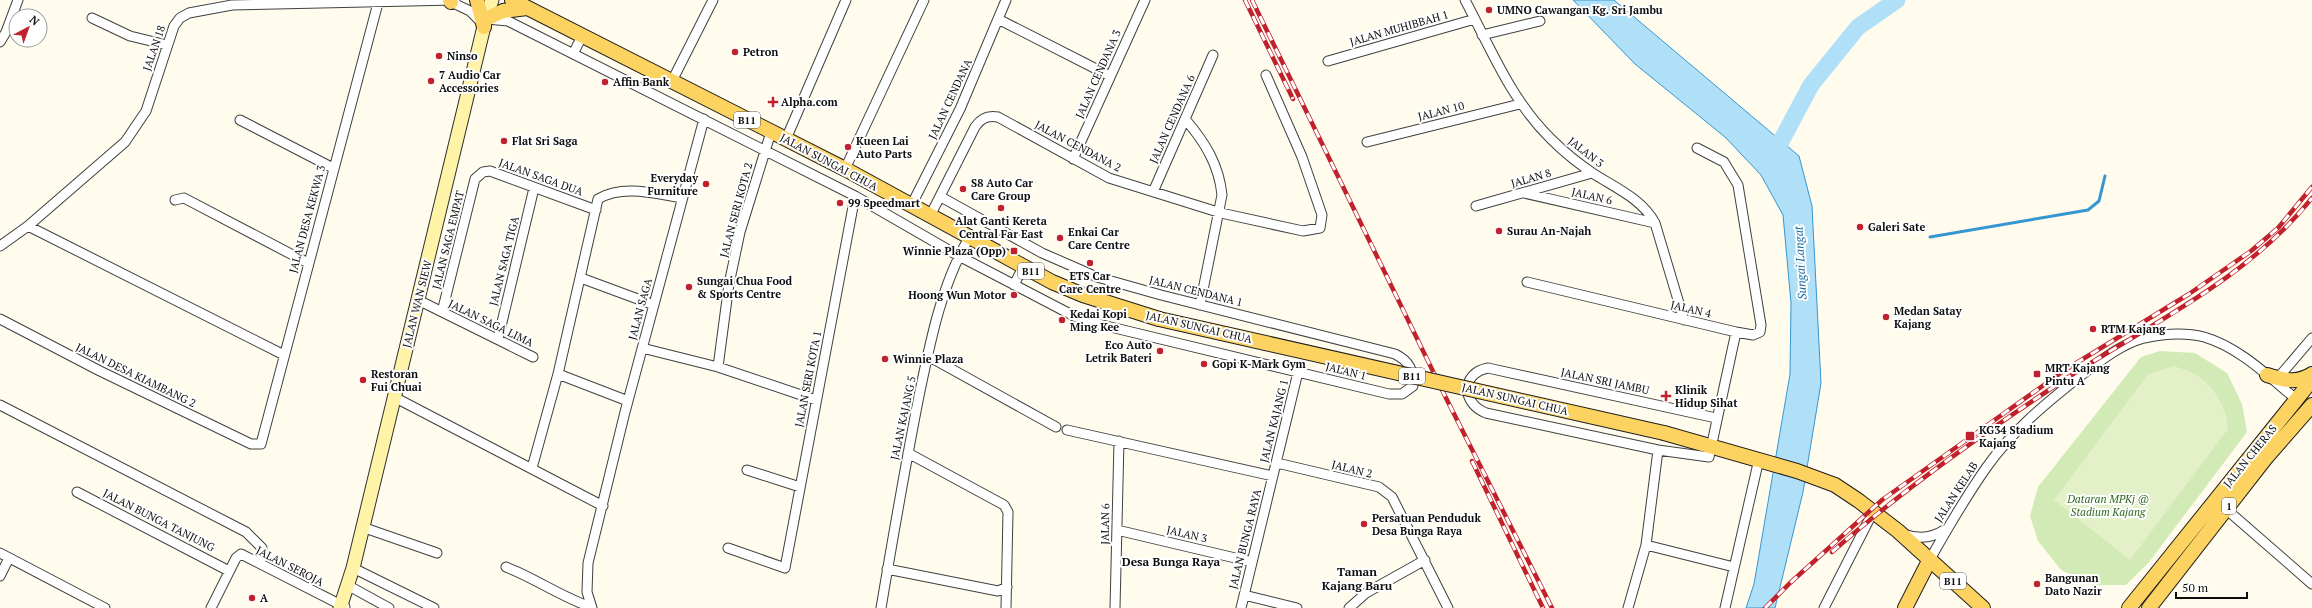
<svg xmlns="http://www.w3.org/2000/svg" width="2312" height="608" viewBox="0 0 2312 608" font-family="'PT Serif',serif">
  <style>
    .green { fill: #d2eab6 }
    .pitch { fill: #e4f1c8 }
    .water { fill: #b0dff8; stroke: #3597d1 }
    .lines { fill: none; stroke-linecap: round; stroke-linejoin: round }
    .stream { stroke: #3597d1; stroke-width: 3 }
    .river { stroke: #b0dff8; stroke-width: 17 }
    .street-casing { stroke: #404040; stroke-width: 11 }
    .secondary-casing { stroke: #2f2f2f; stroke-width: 15 }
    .primary-casing { stroke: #1e1e1e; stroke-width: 16 }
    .street { stroke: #fff; stroke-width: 9 }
    .secondary { stroke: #fff3a8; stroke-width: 13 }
    .primary { stroke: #fcd260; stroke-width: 14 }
    .rail-casing { stroke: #c1212d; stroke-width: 4.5 }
    .rail { stroke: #fff; stroke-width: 3; stroke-dasharray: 9; stroke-linecap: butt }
    .primary-bridge-casing { stroke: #1e1e1e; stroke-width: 16; stroke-linecap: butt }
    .primary-bridge { stroke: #fcd260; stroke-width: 14 }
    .poi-dot { fill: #c1212d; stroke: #fff; stroke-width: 1.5 }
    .labels { text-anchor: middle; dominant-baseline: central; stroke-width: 4; stroke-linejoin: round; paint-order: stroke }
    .shield { fill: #fff; stroke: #565656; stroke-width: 1 }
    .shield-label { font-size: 10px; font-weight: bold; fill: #0d0d0d }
    .poi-label { font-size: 11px; font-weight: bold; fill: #0d0d0d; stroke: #fff; text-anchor: start }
    .street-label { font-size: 11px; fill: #0d0d0d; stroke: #fff }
    .park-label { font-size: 11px; font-style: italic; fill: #2d671c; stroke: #fff }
    .water-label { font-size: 12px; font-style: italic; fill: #1367a2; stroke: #fff }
    .neighbourhood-label { font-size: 12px; font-weight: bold; fill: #0d0d0d; stroke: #fff }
  </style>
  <rect width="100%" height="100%" fill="#fffbed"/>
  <path class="green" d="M2160 351 2195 353 2227 373 2242 404 2247 432 2149 562 2126 585H2093L2061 570 2038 541 2030 516 2038 487 2141 357Z"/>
  <path class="pitch" d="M2174 366C2182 369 2191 371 2198 376 2214 387 2228 409 2228 429L2130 560 2054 500 2148 374Z"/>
  <path class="water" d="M1573 0H1614L1799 156 1812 206 1821 383 1803 492 1775 608H1746L1754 584 1790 374 1791 303 1783 215 1761 175 1725 137 1635 64Z"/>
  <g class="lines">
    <path class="stream" d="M1930 237 2088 210 2099 201 2105 176"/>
    <path class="river" d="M1771 160 1811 85 1858 27 1897 0"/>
    <g class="street-casing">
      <path id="street" d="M1465 0C1491 49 1511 100 1551 139 1564 152 1579 164 1594 174 1616 188 1642 199 1655 223L1684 320
        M451 2 470 11 480 21
        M92 18 130 36 167 45
        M487 19 508 21 855 196 959 256 1074 316 1094 323 1389 394H1402L1413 386C1414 370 1409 361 1395 354L1161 295 1097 277 1042 253 941 197
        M998 19 1110 76
        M1482 35 1540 21
        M0 42 6 32 18 0
        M573 54 582 36
        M1328 61 1475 19
        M672 81 713 0
        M1185 119C1205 142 1219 165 1222 195L1200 305
        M240 120 333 168
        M786 139 846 0
        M1367 142 1520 104
        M1073 159 1145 0
        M845 169 924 0
        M1153 192 1213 55
        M1524 193 1655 223
        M175 200 184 198 308 263
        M911 206 960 109 1006 0
        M1476 206 1592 173
        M930 216 975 127C981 118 988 115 998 117L1109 178 1221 213 1303 231 1320 228 1322 215 1302 157 1266 75
        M28 226 284 355
        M0 246 28 226 125 142 146 111 174 26 180 18 189 13 232 5 455 0
        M581 278 654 305
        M1527 282 1736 332 1753 335 1760 332 1761 325 1738 185 1724 162 1697 148
        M1014 285 1023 267
        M418 300 533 357
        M442 312 475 179 483 172 490 171 596 210
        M0 319 100 371 251 444H261L378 3
        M498 339 534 188
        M642 348 718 367 816 400
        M928 356 1056 427
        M718 367 729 284 740 232 771 132
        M558 374 628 401
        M2278 378 2312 338
        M394 397 603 506
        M0 405 246 532 262 548 261 564
        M1716 418 1488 368C1461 373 1461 403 1486 413L1658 450 1709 457 1736 332
        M1067 430 1273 476
        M908 453 1004 505 1008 512 1006 608
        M1277 463 1379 487 1392 497 1448 608
        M532 468 558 374 598 199C623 184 656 194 682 198
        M747 470 800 487
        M77 492 229 571
        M2226 509 2312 584
        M362 527 437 553
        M1117 530 1252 562
        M1903 534C1918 539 1931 539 1944 530
        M1646 545 1734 567
        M728 548 785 568 855 196
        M0 553 105 608
        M1929 561C1947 529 1965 498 1986 468 2012 431 2045 404 2079 377 2099 362 2119 345 2144 338 2163 334 2184 332 2204 337 2239 347 2269 377 2296 399
        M506 567C535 578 561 597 591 607
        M353 568 434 608
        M887 569 998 591 1007 587
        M0 576 9 558
        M349 586 389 608
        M1244 595 1297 608
        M211 608 236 558 241 554 345 607
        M592 608 587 592 588 563 625 412 704 119
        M881 608C893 537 905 467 919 396 930 343 941 285 969 238
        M1115 608 1119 441
        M1241 608 1298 372
        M1349 608 1366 593 1425 560
        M1628 608 1646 545 1658 450
        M1725 608 1759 459
        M1824 608 1873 512"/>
    </g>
    <g class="secondary-casing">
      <path id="secondary" d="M340 608 353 568 487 14 492 0"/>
    </g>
    <g class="primary-casing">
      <path id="primary" d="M450 0 451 2
        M477 0 484 27
        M512 0 845 169 1052 282 1083 295 1159 319
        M486 19 503 11 527 8
        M2267 375C2283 380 2297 384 2312 374
        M1664 433 1797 471 1835 485 1859 501 1898 531 1983 608
        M1905 608 1929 561
        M2129 608 2312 380
        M2149 608 2265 459 2312 405"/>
    </g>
    <use href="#street" class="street"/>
    <use href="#secondary" class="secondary"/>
    <use href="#primary" class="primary"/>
    <g class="rail-casing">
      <path id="rail" d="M1245 0 1293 99
        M1252 0 1446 398 1552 608
        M1472 461 1543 608
        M1832 552C1906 487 1988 430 2070 376 2154 322 2248 278 2312 198
        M1765 608 1790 583 1882 500 2065 370 2189 294 2251 251 2278 228 2312 187"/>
    </g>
    <use href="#rail" class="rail"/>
    <g class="primary-bridge-casing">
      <path id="primary-bridge" d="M1159 319 1664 433"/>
    </g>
    <use href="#primary-bridge" class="primary-bridge"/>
  </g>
  <g class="poi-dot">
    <circle cx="1489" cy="10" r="4"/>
    <circle cx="735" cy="52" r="4"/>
    <circle cx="439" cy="56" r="4"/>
    <circle cx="431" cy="81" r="4"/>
    <circle cx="605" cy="82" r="4"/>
    <path d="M771 96h4v4h4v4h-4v4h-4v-4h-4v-4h4z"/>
    <circle cx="504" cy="141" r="4"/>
    <circle cx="848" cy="147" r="4"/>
    <circle cx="706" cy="184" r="4"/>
    <circle cx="963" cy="189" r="4"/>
    <circle cx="840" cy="203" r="4"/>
    <circle cx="1001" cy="208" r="4"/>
    <circle cx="1860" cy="227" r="4"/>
    <circle cx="1499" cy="231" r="4"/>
    <circle cx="1060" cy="238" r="4"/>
    <rect x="1010" y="247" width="8" height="8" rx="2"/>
    <circle cx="1090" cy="263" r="4"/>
    <circle cx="689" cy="287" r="4"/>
    <circle cx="1014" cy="295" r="4"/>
    <circle cx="1886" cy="317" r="4"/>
    <circle cx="1062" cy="320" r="4"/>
    <circle cx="2093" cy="329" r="4"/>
    <circle cx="1160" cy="351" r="4"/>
    <circle cx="885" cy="359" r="4"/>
    <circle cx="1204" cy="364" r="4"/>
    <rect x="2033" y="370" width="8" height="8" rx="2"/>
    <circle cx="363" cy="380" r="4"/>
    <path d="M1664 390h4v4h4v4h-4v4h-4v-4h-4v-4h4z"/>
    <rect x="1965" y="431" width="10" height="10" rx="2"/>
    <circle cx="1364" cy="524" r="4"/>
    <circle cx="2037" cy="584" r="4"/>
    <circle cx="252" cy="598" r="4"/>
  </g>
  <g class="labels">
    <g class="shield">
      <rect x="734" y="112" width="26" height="16" rx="3"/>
      <rect x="1018" y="263" width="26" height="16" rx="3"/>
      <rect x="1399" y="368" width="26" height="16" rx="3"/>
      <rect x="2222" y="498" width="14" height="16" rx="3"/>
      <rect x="1940" y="573" width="26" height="16" rx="3"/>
    </g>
    <g class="shield-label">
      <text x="747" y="120">B11</text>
      <text x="1031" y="271">B11</text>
      <text x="1412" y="376">B11</text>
      <text x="2229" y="506">1</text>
      <text x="1953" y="581">B11</text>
    </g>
    <g class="poi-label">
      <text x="1497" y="10">UMNO Cawangan Kg. Sri Jambu</text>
      <text x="743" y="52">Petron</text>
      <text x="447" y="56">Ninso</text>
      <text x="439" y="75">7 Audio Car<tspan x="439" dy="13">Accessories</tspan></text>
      <text x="613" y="82">Affin Bank</text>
      <text x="781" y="102">Alpha.com</text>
      <text x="512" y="141">Flat Sri Saga</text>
      <text x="856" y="141">Kueen Lai<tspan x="856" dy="13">Auto Parts</tspan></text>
      <text x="698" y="178" text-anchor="end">Everyday<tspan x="698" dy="13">Furniture</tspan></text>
      <text x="971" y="183">S8 Auto Car<tspan x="971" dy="13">Care Group</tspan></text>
      <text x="848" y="203">99 Speedmart</text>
      <text x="1001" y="221" text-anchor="middle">Alat Ganti Kereta<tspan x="1001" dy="13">Central Far East</tspan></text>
      <text x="1868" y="227">Galeri Sate</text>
      <text x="1507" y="231">Surau An-Najah</text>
      <text x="1068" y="232">Enkai Car<tspan x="1068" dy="13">Care Centre</tspan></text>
      <text x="1006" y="251" text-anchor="end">Winnie Plaza (Opp)</text>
      <text x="1090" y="276" text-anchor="middle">ETS Car<tspan x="1090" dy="13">Care Centre</tspan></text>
      <text x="697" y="281">Sungai Chua Food<tspan x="697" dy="13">&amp; Sports Centre</tspan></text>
      <text x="1006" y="295" text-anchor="end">Hoong Wun Motor</text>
      <text x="1894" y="311">Medan Satay<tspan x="1894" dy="13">Kajang</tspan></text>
      <text x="1070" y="314">Kedai Kopi<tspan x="1070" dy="13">Ming Kee</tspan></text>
      <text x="2101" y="329">RTM Kajang</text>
      <text x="1152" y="345" text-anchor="end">Eco Auto<tspan x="1152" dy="13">Letrik Bateri</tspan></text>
      <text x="893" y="359">Winnie Plaza</text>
      <text x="1212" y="364">Gopi K-Mark Gym</text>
      <text x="2045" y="368">MRT Kajang<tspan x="2045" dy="13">Pintu A</tspan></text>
      <text x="371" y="374">Restoran<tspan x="371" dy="13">Fui Chuai</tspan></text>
      <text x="1675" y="390">Klinik<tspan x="1675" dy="13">Hidup Sihat</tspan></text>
      <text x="1979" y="430">KG34 Stadium<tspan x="1979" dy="13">Kajang</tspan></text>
      <text x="1372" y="518">Persatuan Penduduk<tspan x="1372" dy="13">Desa Bunga Raya</tspan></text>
      <text x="2045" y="578">Bangunan<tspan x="2045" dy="13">Dato Nazir</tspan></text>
      <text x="260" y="598">A</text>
    </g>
    <g class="street-label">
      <text transform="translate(1399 28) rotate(-16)">JALAN MUHIBBAH 1</text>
      <text transform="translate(154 48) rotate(-71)">JALAN 18</text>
      <text transform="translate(1098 74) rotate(-66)">JALAN CENDANA 3</text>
      <text transform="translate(950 99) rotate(-65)">JALAN CENDANA</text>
      <text transform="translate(1441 111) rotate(-14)">JALAN 10</text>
      <text transform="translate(1172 119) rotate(-66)">JALAN CENDANA 6</text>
      <text transform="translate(1078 146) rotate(28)">JALAN CENDANA 2</text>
      <text transform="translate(1586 152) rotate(38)">JALAN 3</text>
      <text transform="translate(829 162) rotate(28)">JALAN SUNGAI CHUA</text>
      <text transform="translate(541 177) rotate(20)">JALAN SAGA DUA</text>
      <text transform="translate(1531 178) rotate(-16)">JALAN 8</text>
      <text transform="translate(1592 196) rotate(13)">JALAN 6</text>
      <text transform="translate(736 210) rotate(-75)">JALAN SERI KOTA 2</text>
      <text transform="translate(307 219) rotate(-75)">JALAN DESA KEKWA 3</text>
      <text transform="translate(448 240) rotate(-76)">JALAN SAGA EMPAT</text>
      <text transform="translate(504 261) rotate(-76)">JALAN SAGA TIGA</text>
      <text transform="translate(1196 291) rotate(14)">JALAN CENDANA 1</text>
      <text transform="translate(417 304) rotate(-76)">JALAN WAN SIEW</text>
      <text transform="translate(640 309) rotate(-75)">JALAN SAGA</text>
      <text transform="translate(1691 309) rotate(13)">JALAN 4</text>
      <text transform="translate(491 323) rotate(26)">JALAN SAGA LIMA</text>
      <text transform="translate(1199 327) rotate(13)">JALAN SUNGAI CHUA</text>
      <text transform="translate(1346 371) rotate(14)">JALAN 1</text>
      <text transform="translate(136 375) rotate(26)">JALAN DESA KIAMBANG 2</text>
      <text transform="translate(808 379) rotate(-79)">JALAN SERI KOTA 1</text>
      <text transform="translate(1605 381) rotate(12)">JALAN SRI JAMBU</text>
      <text transform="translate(1515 399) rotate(13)">JALAN SUNGAI CHUA</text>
      <text transform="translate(903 418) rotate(-78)">JALAN KAJANG 5</text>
      <text transform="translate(1274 421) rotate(-76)">JALAN KAJANG 1</text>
      <text transform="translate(2250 456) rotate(-51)">JALAN CHERAS</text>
      <text transform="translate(1352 469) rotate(14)">JALAN 2</text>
      <text transform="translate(1956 492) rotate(-57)">JALAN KELAB</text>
      <text transform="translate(159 520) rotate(27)">JALAN BUNGA TANJUNG</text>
      <text transform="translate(1105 524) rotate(-89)">JALAN 6</text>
      <text transform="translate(1187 534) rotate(13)">JALAN 3</text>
      <text transform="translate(1245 539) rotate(-76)">JALAN BUNGA RAYA</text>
      <text transform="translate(290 566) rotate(27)">JALAN SEROJA</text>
    </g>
    <g class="park-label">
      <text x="2108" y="499">Dataran MPKj @<tspan x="2108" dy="13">Stadium Kajang</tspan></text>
    </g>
    <g class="water-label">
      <text transform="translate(1800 263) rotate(-93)">Sungai Langat</text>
    </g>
    <g class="neighbourhood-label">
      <text x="1171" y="561">Desa Bunga Raya</text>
      <text x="1357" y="571">Taman<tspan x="1357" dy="14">Kajang Baru</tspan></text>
    </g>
  </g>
  <g transform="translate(28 28) rotate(41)"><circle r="19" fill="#ffffff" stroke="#9e9e9e"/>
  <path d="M0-3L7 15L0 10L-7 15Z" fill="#c1212d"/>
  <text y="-6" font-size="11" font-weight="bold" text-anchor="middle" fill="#0d0d0d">N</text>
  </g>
  <path d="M2176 592v6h71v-6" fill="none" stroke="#0d0d0d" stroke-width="2"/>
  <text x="2182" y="592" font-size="12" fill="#0d0d0d" stroke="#ffffff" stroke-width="3" paint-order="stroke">50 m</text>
</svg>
